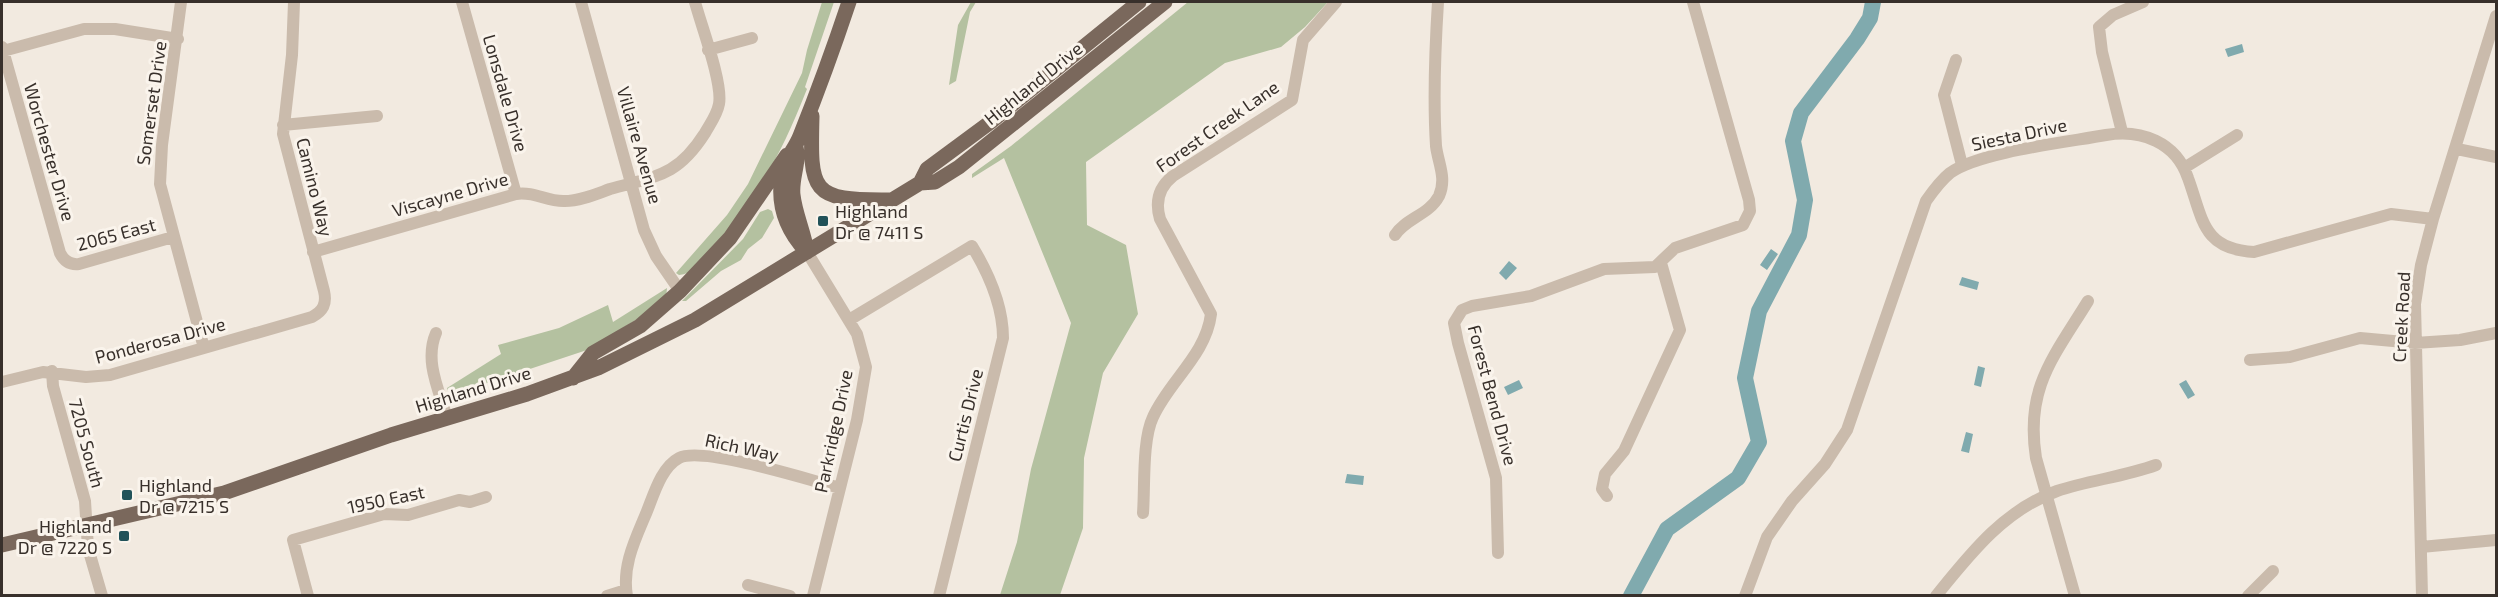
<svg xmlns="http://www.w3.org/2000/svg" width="2498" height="597" viewBox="0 0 2498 597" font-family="'Exo 2',sans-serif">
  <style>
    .green { fill: #b4c1a0 }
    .water { fill: #80aaae }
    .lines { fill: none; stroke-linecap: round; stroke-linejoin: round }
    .river { stroke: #80aaae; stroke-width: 16 }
    .minor { stroke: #cabbac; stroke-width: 12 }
    .major { stroke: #7a685c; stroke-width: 15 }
    .poi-dot { fill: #215259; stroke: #faf4ec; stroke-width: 2 }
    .labels { text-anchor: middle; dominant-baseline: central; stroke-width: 6; stroke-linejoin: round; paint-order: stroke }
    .street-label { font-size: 18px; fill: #38302b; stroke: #faf4ec }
    .poi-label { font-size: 18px; fill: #38302b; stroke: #faf4ec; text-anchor: start }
  </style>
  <rect width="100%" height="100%" fill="#f2eae0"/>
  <path class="green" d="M822 2H834L805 87 807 89C780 157 759 195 711 250 702 260 694 274 679 275L676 273 727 215 748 184 802 73 807 50Z
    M971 2H976L970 12 956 81 949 85 958 25Z
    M1188 2H1328L1305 27 1281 47 1225 63 1086 162 1087 225 1126 245 1138 314 1103 373 1084 458 1083 528 1060 595H1000L1017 542 1031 469 1071 323 1004 158 972 178V174L1011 146Z
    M768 209 772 211 774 218 762 238 748 249 741 260 721 271 686 301H682L743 239 760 212Z
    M667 288 666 298 647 313 587 350 454 394 449 393 447 388 501 354 498 345 559 328 608 305 613 322Z"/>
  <path class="water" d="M2242 44 2244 52 2228 57 2225 49Z
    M1771 249 1778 254 1767 270 1760 265Z
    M1509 261 1517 268 1506 280 1499 273Z
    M1962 277 1979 282 1977 290 1959 285Z
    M1978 366 1985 368 1981 387 1974 385Z
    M1519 380 1523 388 1508 395 1504 387Z
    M2186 380 2195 395 2188 399 2179 384Z
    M1966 432 1973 434 1969 453 1961 451Z
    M1347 474 1364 476 1363 485 1345 483Z"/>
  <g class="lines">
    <path class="river" d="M1631 596 1667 529 1738 478 1759 442 1745 378 1759 311 1799 235 1805 200 1793 141 1801 113 1857 39 1870 18 1873 2"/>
    <path class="minor" d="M181 2 162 145 160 184 204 348
      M462 2 516 194
      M581 2 644 230 656 256 680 291
      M2 47 60 253C64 261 70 265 79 264L173 237
      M708 50 752 38
      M3 51 84 29H115L178 39
      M1956 60 1944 95 1962 165
      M283 125 377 116
      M2122 132 2102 52 2099 27 2113 15 2143 2
      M2457 149 2496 157
      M2184 168 2237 135
      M1395 235C1406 218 1429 215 1439 196 1447 178 1438 163 1436 146 1433 98 1435 49 1438 2
      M313 252 516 194C535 191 547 202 565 201 580 201 596 194 610 189 656 176 677 177 705 133 710 124 717 115 719 104 723 83 701 25 695 2
      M807 252 857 334 866 367 857 420 813 596
      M849 320 972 246C989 274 1003 305 1003 338L939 596
      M436 333C424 361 439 390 447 418
      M2250 360 2290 357 2360 338 2415 343 2460 340 2496 333
      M52 371 53 386 85 501 88 548 102 596
      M2 382 43 372 86 377 110 375 312 317C323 311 327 304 324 291L283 134 292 55 294 2
      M1607 496 1602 489 1605 474 1624 451 1680 330 1661 263
      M1143 513C1145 487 1142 440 1153 417 1169 381 1206 355 1211 314L1160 219C1155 202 1159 187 1173 176L1292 100 1303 40 1336 2
      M2421 547 2496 540
      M1498 553 1496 478 1458 343 1454 323 1462 310 1472 306 1531 296 1604 269 1655 267 1675 248 1743 225 1750 211 1749 200 1693 2
      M748 585 790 596
      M308 596 293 540 384 514 408 515 459 500 470 502 486 497
      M607 596 626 590
      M627 596C622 567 634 542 645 516 653 498 660 468 679 458 703 446 809 480 840 488
      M1745 596 1767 537 1792 501 1825 464 1847 430 1926 201C1933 191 1940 181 1950 173 1978 152 2068 142 2106 135 2141 129 2176 142 2188 178 2203 219 2202 249 2254 252L2391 214 2433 219
      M1936 596C1970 554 2004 510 2057 491 2090 480 2123 477 2156 465
      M2075 596 2036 458C2025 388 2053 358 2088 301
      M2248 596 2273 571
      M2422 596 2415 304 2421 265 2433 219 2496 16"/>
    <path class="major" d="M812 116C810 192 810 201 890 200
      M796 147C800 163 791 178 793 195 795 214 804 232 807 252
      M920 183 927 169 992 121 1139 2
      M807 252C787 231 777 206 782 176 784 159 794 151 800 136 818 91 834 47 849 2
      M573 378 593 353 640 326 680 291 730 238 787 155
      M2 545 224 493 391 435 527 394 598 368 695 320 920 183 935 182 959 167 1165 2"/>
  </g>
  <g class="poi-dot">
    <rect x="817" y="215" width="12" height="12" rx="3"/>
    <rect x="121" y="489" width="12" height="12" rx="3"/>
    <rect x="118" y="530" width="12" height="12" rx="3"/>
  </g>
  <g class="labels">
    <g class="street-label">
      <text transform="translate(1033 83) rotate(-39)">Highland Drive</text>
      <text transform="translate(506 93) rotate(74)">Lonsdale Drive</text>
      <text transform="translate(151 103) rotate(-82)">Somerset Drive</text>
      <text transform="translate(1217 126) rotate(-35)">Forest Creek Lane</text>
      <text transform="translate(2019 134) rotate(-12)">Siesta Drive</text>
      <text transform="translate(640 145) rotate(74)">Villaire Avenue</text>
      <text transform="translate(50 152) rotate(74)">Worchester Drive</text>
      <text transform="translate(315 187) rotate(76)">Camino Way</text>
      <text transform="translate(450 194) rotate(-16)">Viscayne Drive</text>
      <text transform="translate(116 234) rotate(-15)">2065 East</text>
      <text transform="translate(2401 317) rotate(-87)">Creek Road</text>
      <text transform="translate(160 340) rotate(-15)">Ponderosa Drive</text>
      <text transform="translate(473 389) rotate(-17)">Highland Drive</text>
      <text transform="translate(1493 395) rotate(75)">Forest Bend Drive</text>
      <text transform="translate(965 415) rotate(-76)">Curtis Drive</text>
      <text transform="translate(833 431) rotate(-78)">Parkridge Drive</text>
      <text transform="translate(87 443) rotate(75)">7205 South</text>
      <text transform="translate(742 447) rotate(12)">Rich Way</text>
      <text transform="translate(386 499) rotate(-12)">1950 East</text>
    </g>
    <g class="poi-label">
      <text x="835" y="211">Highland<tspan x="835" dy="21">Dr @ 7411 S</tspan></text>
      <text x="139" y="485">Highland<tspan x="139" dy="21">Dr @ 7215 S</tspan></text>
      <text x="112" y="526" text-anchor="end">Highland<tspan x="112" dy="21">Dr @ 7220 S</tspan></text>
    </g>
  </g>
  <rect width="2498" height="597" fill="none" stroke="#38302b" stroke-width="6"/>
</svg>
